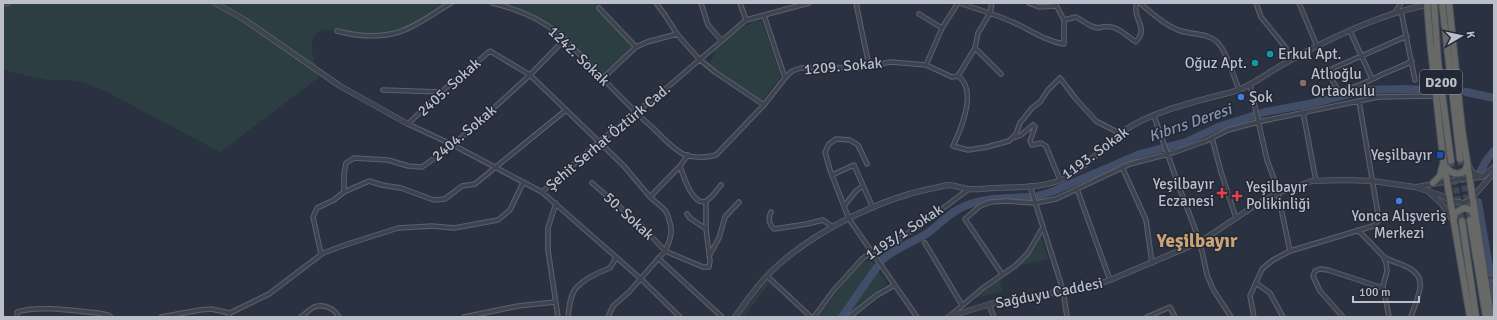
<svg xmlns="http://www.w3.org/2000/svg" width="1497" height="320" viewBox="0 0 1497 320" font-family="Signika,sans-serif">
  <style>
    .green { fill: #2d3e42 }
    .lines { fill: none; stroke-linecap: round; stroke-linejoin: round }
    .river { stroke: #424d67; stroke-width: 8 }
    .trunk-tunnel { stroke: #404655; stroke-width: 6; stroke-dasharray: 6 3; stroke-linecap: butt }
    .minor-casing { stroke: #5c616d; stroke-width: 5.5 }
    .tertiary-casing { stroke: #5c616d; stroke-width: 6 }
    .trunk-casing { stroke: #484e5a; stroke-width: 8 }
    .minor { stroke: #3e4350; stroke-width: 3.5 }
    .tertiary { stroke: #3e4350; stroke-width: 4.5 }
    .trunk { stroke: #686866; stroke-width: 6 }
    .culture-dot { fill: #0f9aa8; stroke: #222835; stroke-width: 1.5 }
    .education-dot { fill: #8d6e63; stroke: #222835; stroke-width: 1.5 }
    .shop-dot { fill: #3f7fe0; stroke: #222835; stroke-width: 1.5 }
    .transit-dot { fill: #1a4fb4; stroke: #222835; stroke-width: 1.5 }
    .health-dot { fill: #e0444e; stroke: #222835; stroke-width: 1.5 }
    .labels { text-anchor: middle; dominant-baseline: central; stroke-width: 3; stroke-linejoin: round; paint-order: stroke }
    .shield { fill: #222835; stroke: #8d929d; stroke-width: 1 }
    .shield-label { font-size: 14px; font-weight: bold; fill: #bbbfca }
    .poi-label { font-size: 15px; fill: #bbbfca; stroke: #222835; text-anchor: start }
    .street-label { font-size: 15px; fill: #bbbfca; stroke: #222835 }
    .water-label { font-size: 16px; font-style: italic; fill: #8693ae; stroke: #222835 }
    .district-label { font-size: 19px; font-weight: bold; fill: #cba375; stroke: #222835 }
  </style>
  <rect width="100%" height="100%" fill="#2a3140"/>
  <path class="green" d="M3 3H451C430 15 407 34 382 35 371 36 359 34 348 33 338 33 324 24 316 34 305 48 318 63 318 78L220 152 105 91 82 82 67 80H47L3 70Z
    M492 3H604L599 8 636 47 603 78 560 35 532 16Z
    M757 20 762 21 779 71 780 78 761 102 709 64 715 54 714 51C726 38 741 27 757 20Z
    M1041 236 1048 259 1017 266 1034 251Z
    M871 260 887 284 859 305 846 317H818L848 278 862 263Z
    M767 280 785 297 769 284 752 306 745 317H739Z
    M1000 280 1002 291 973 299Z"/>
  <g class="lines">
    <path class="river" d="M1466 92 1494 98
      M1481 170 1488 158 1494 151
      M1038 196 1054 191 1140 154 1186 142 1218 127 1265 112 1314 103 1365 90 1403 89 1427 90
      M1478 202 1494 296
      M881 261C893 249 909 244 923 236 935 229 945 217 957 210 979 197 1007 198 1031 197
      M842 317 877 267"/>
    <path class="trunk-tunnel" d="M1460 159 1470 220
      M1451 161 1462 221"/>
    <g class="minor-casing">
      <path id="minor" d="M492 3C518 9 540 18 560 35 592 65 620 99 653 128 662 137 672 148 683 154 693 158 706 158 716 155L764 105 785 78 792 71 801 68 822 67 858 68 891 62 926 65 952 77 958 76 975 48 978 33 990 13 992 3
        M656 3 665 15 677 34 699 59 715 72 764 105
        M701 3 708 25 721 40
        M740 3 746 20
        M856 3 868 61 873 65
        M959 3C978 9 997 15 1015 23 1032 31 1046 41 1064 44V20L1055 3
        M1029 3 1039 7 1056 6
        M1140 3C1151 13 1167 27 1181 31 1194 35 1210 33 1219 44 1227 53 1234 77 1239 90
        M1256 3 1261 17 1286 48 1287 61
        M1299 3 1317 46
        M599 8 636 47
        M1401 11 1415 80
        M1395 13 1401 3
        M919 14 942 28 958 3
        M764 15 785 78
        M1064 20 1076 17 1091 26 1098 28C1114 22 1124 34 1136 42 1150 26 1131 19 1137 3
        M337 31C356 36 379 38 399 32 416 27 435 12 451 3
        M1350 31 1372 79
        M1407 36 1327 71 1339 92C1352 88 1363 84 1375 78 1387 71 1400 68 1412 61
        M975 48 1001 74
        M926 65 942 28
        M958 76C978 90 961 129 953 146L968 150 987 147 1009 141 1016 134 1020 123 1032 108 1040 102 1048 90 1060 78 1076 99 1096 121 1121 134
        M603 78 636 47 647 42 677 34
        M1250 85 1267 160 1276 184 1290 251 1273 260 1262 269 1250 296 1254 317
        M383 90 441 92
        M1303 112 1316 181
        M1154 116 1181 192 1200 242 1207 275 1213 289 1231 317
        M1013 138 1021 135 1033 125 1035 127 1030 141 1032 145 1041 143 1046 146 1060 180
        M1212 138 1221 172 1236 218
        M867 164 858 145 850 140 836 139 829 144 825 152 830 170 849 219 917 317
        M680 166C683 175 693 207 706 201 712 198 717 190 721 185
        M1122 167 1146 220 1152 263
        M832 175 854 165 873 208
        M592 183 643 227 665 251 703 267H709L710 261 706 229V201
        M1030 186 1063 290 1067 317
        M1077 189 1110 280
        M344 192V174L346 163 354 158 388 160 408 166 422 167 453 145 530 75 565 39
        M542 192 599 142 663 91 746 20 809 3
        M650 197 680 166 688 155
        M556 203 548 228V250L558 317
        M844 206 856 191 863 186
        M771 212C768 218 769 224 774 229L807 224 823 220 833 227
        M687 214 690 218 706 229
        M1358 230 1383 256 1386 263 1387 271 1383 286 1389 317
        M925 243 962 305
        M1290 251 1373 226 1379 220 1359 101
        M321 254 313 217 317 208 334 200 344 192 369 181 382 185 401 188 434 200 445 199 462 186 475 184 566 110
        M709 256 719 238 725 217 739 202
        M1383 256C1391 262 1401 263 1409 268 1430 279 1416 299 1411 317
        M658 258 722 317
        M1002 274 965 219 980 206 991 202 1006 201 1035 203 1056 199 1130 164 1172 153 1206 141 1228 130 1258 122 1378 97 1436 96
        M767 276 811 317
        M1485 277 1494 278
        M1256 283 1270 293 1283 317
        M989 305 994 317
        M951 315 983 288 1015 266 1028 253 1042 229
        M17 317V312C38 305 76 311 98 313L108 315 111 317
        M161 317 200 310 211 309 230 313
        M228 317 230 313 269 294 323 253 348 244 398 228 432 226 454 228 498 220 510 210 523 183
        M301 317C305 314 310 309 314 307 324 303 335 309 339 317
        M464 317 518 306 555 302
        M568 317C569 308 570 294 577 287 585 279 599 272 610 268L616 258
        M608 317 613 306 629 292 665 251 669 242 671 234V227L668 216 665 210 650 197 624 166 530 75 490 51 441 92 408 124 453 145 542 192 641 279 680 317
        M814 317 833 291 862 259 871 252 896 241 919 226 969 189
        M849 317 877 295 893 286
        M1147 317 1170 307 1175 317
        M1343 317 1320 291 1313 276 1315 271 1320 269 1328 270 1383 288"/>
    </g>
    <g class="tertiary-casing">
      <path id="tertiary" d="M215 3 245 20 340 86 408 124
        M3 4 8 3
        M1469 166 1472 172 1481 176
        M1417 187 1460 179 1482 177 1494 167
        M1430 193 1442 204 1452 219
        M735 317C750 296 764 276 784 260 822 228 881 199 929 189 936 188 944 185 950 185 956 186 962 188 968 189 977 190 986 188 995 188 1017 187 1040 188 1061 180 1086 169 1103 145 1125 130 1156 109 1203 100 1239 90 1257 82 1272 70 1289 61 1328 39 1383 13 1427 5
        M948 317 990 304 1093 286 1110 280 1200 242 1254 206 1278 193 1312 181 1345 180 1372 181 1415 187 1443 196 1451 201 1464 203 1470 200 1494 173"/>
    </g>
    <g class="trunk-casing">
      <path id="trunk" d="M1427 3 1430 41 1443 158 1470 317
        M1434 3 1438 62 1451 161
        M1442 3 1460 159
        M1449 3 1462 129 1491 317
        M1446 167C1452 175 1465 177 1467 165
        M1433 183 1440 176 1443 164
        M1454 218 1455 213 1464 208 1471 210 1474 216
        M1470 220 1486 317
        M1462 221 1476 317"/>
    </g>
    <use href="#minor" class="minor"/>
    <use href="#tertiary" class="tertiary"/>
    <use href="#trunk" class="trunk"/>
  </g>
  <g class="culture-dot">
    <circle cx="1270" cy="54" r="4"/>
    <circle cx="1255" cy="63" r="4"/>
  </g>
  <circle class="education-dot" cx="1303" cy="83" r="4"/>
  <g class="shop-dot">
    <circle cx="1241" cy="97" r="4"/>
    <circle cx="1399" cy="201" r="4"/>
  </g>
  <rect class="transit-dot" x="1436" y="151" width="8" height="8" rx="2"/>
  <g class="health-dot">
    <path d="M1220 187h4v4h4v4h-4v4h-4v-4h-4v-4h4z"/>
    <path d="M1235 190h4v4h4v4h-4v4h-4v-4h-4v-4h4z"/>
  </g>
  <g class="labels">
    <rect class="shield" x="1420" y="70" width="42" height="24" rx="3"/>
    <g class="shield-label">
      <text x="1441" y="82">D200</text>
    </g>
    <g class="poi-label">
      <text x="1278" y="54">Erkul Apt.</text>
      <text x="1247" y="63" text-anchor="end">Oğuz Apt.</text>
      <text x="1311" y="74">Atlıoğlu<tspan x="1311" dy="17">Ortaokulu</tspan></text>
      <text x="1249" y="97">Şok</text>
      <text x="1432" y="155" text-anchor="end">Yeşilbayır</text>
      <text x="1214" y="184" text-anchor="end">Yeşilbayır<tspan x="1214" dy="17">Eczanesi</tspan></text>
      <text x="1246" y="187">Yeşilbayır<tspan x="1246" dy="17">Polikinliği</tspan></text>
      <text x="1399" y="216" text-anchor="middle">Yonca Alışveriş<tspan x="1399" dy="17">Merkezi</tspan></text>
    </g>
    <g class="street-label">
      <text transform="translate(579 56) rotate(44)">1242. Sokak</text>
      <text transform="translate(843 66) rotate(-5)">1209. Sokak</text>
      <text transform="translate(449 87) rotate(-42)">2405. Sokak</text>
      <text transform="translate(464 133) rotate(-40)">2404. Sokak</text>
      <text transform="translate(608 137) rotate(-40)">Şehit Serhat Öztürk Cad.</text>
      <text transform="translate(1095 153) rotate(-36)">1193. Sokak</text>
      <text transform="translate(629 216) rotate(43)">50. Sokak</text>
      <text transform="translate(904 232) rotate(-33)">1193/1 Sokak</text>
      <text transform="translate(1049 293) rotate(-11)">Sağduyu Caddesi</text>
    </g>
    <g class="water-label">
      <text transform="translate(1190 123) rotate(-19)">Kıbrıs Deresi</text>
    </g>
    <g class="district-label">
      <text x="1197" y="241">Yeşilbayır</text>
    </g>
  </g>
  <rect width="1497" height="320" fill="none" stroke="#bbbfca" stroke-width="8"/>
  <g transform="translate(1461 36) rotate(81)" stroke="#222835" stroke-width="3" paint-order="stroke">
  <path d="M0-3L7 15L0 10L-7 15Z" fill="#bbbfca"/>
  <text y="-6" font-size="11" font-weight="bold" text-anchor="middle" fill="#bbbfca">K</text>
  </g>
  <path d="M1353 296v6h66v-6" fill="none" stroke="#bbbfca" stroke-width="2"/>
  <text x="1359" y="296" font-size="12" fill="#bbbfca" stroke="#222835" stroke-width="3" paint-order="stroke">100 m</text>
</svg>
